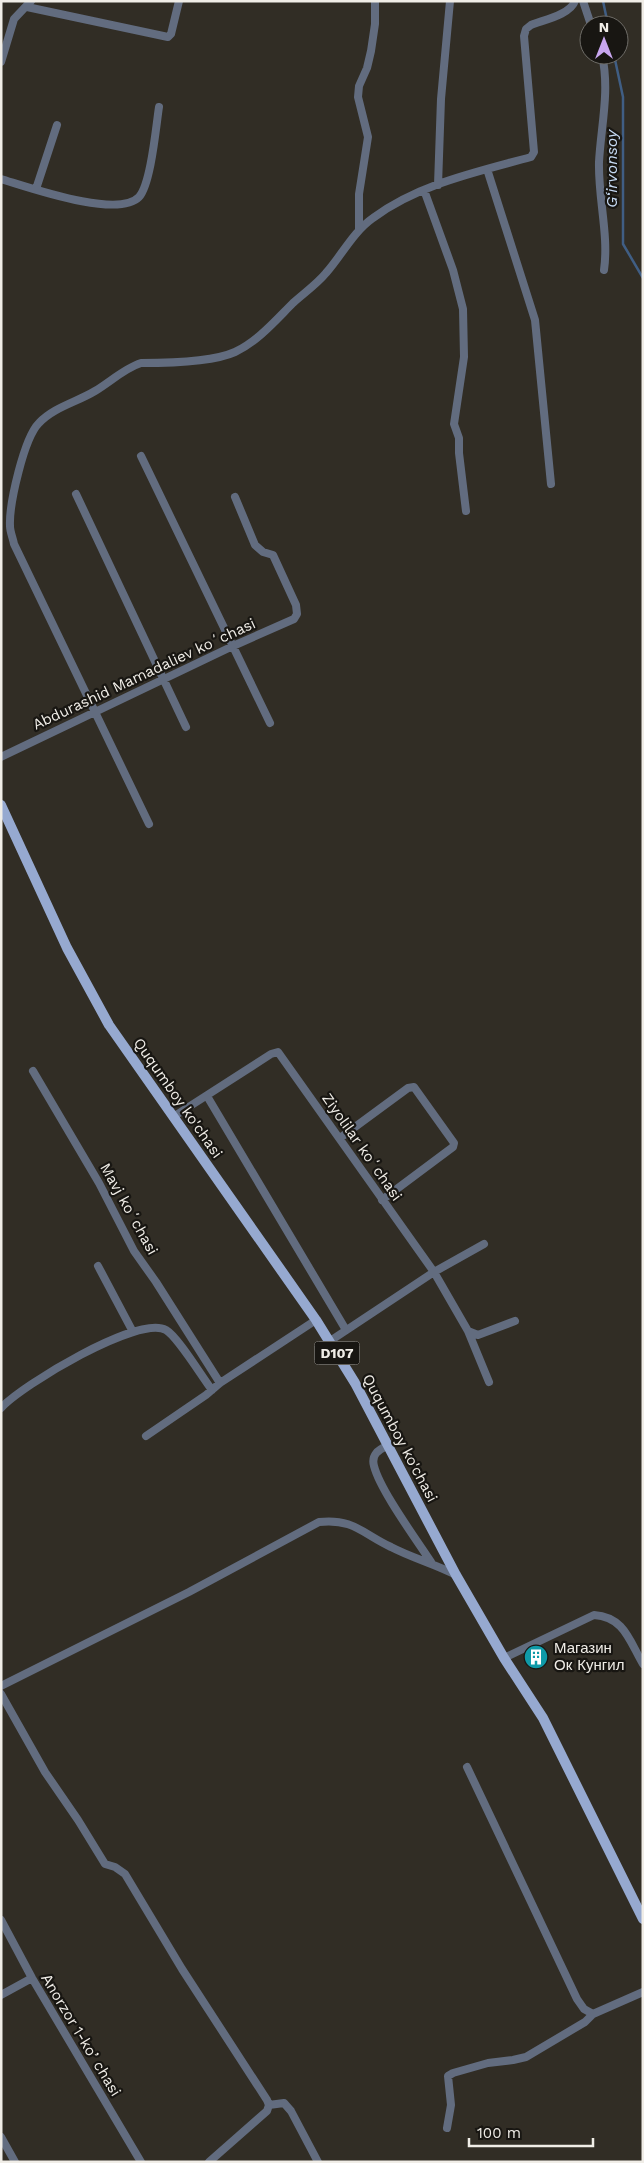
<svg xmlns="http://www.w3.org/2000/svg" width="644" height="2163" viewBox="0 0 644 2163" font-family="'Work Sans',sans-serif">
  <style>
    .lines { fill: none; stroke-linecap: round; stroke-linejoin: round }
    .stream { stroke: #405e84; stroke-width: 2.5 }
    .minor { stroke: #626c7f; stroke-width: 8 }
    .major { stroke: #96a9d0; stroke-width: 10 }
    .labels { text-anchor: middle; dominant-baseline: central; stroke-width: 4.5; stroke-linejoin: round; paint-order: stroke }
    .shield { fill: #181612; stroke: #afaca7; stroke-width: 1 }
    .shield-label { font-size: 14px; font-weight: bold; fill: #f0ede7 }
    .street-label { font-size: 15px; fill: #f0ede7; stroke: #181612 }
    .poi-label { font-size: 15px; fill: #f0ede7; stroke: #181612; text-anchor: start }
    .water-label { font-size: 16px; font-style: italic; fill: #c6daf3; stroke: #181612 }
  </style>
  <rect width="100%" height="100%" fill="#312d25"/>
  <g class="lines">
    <path class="stream" d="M603 1 608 25
      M614 55 623 97V244L643 278"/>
    <path class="minor" d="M583 1 591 25
      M27 7 168 37 171 34 179 1
      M602 55C610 91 601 126 599 162 598 198 609 235 604 270
      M1 62 14 19 31 1
      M487 169 535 320 551 484
      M1 179C28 187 118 219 139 197 151 184 156 126 159 107
      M438 185 441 99 450 1
      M36 189 57 125
      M424 190 453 270 463 309 464 357 454 424 459 438V453L466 511
      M359 229V194L368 137 358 97 359 86 367 68 371 51 375 24V1
      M141 456 270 723
      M76 494 186 727
      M1 757 233 646 294 619 297 614 296 605 273 555 263 552 255 545 235 497
      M149 824 14 544C13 538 10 532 10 526 9 504 24 438 39 423 54 407 77 402 95 391 110 382 125 368 141 363 165 363 213 362 235 352 258 341 275 321 293 303 304 293 317 284 326 273 342 255 353 232 373 218 419 184 477 172 531 157L534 152 524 36 526 29 531 25C543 20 570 15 575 1
      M33 1071 99 1183 134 1251 156 1282 220 1383
      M207 1096 346 1330
      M173 1117 271 1054 278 1052 434 1272 468 1331 478 1335 515 1321
      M340 1138 408 1088 414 1087 454 1143 453 1147 382 1200
      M98 1266 133 1332
      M468 1331 489 1382
      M330 1341 434 1272 484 1244
      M1 1408C22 1385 138 1315 166 1330 178 1337 202 1377 212 1390
      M146 1436 206 1395 220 1383 316 1320
      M387 1446C378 1450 371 1455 374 1466 380 1490 416 1539 431 1562
      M504 1658 594 1615C624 1617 629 1640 643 1664
      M1 1686 189 1592 319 1522C353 1518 363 1534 391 1547 412 1558 435 1564 456 1575
      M1 1694 45 1772 78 1820 105 1864 115 1867 125 1874 182 1969 267 2100 269 2105 267 2111 209 2162
      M467 1767 577 1999 584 2009 593 2014 643 1992
      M1 1920 32 1978 141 2162
      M1 1995 32 1978
      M269 2105 284 2103 291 2111 318 2162
      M447 2128 451 2105 448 2076 453 2073 488 2063 513 2060 526 2057 585 2022 593 2014
      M1 2137 15 2162"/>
    <path class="major" d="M1 805 67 948 109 1025 316 1320 355 1383 456 1575 504 1658 543 1718 643 1919"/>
  </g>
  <defs>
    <g id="building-disc" transform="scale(1.25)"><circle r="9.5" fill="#0f9aa8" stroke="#181612"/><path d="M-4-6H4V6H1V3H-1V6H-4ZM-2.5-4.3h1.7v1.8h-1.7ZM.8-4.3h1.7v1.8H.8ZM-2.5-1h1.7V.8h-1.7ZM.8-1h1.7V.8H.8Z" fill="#fff"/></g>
  </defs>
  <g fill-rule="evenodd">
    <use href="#building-disc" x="536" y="1657"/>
  </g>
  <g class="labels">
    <rect class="shield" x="314.5" y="1341.5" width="45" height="23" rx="4"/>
    <g class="shield-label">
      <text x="337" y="1353">D107</text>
    </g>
    <g class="street-label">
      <text transform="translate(144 674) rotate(-25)">Abdurashid Mamadaliev koʻchasi</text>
      <text transform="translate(178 1098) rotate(55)">Ququmboy ko'chasi</text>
      <text transform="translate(362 1147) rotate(55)">Ziyolilar koʻchasi</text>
      <text transform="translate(129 1209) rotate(61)">Mavj koʻchasi</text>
      <text transform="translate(400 1438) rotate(62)">Ququmboy ko'chasi</text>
      <text transform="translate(81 2035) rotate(59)">Аnorzor 1-koʼchasi</text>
    </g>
    <g class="poi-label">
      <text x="554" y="1648">Магазин<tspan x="554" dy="17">Ок Кунгил</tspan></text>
    </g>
    <g class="water-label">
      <text transform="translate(611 169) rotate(-90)">G‘irvonsoy</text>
    </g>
  </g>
  <rect width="644" height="2163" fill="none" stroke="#f0ede7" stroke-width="5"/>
  <g transform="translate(604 40)"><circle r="24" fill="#181612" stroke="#6e6c67"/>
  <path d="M0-4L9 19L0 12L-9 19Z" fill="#c8a6ef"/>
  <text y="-8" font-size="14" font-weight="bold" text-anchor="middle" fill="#f0ede7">N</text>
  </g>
  <path d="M469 2138v8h124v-8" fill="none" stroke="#f0ede7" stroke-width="2.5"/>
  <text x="477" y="2138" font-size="15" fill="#f0ede7" stroke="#181612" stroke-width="4" paint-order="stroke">100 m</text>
</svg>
